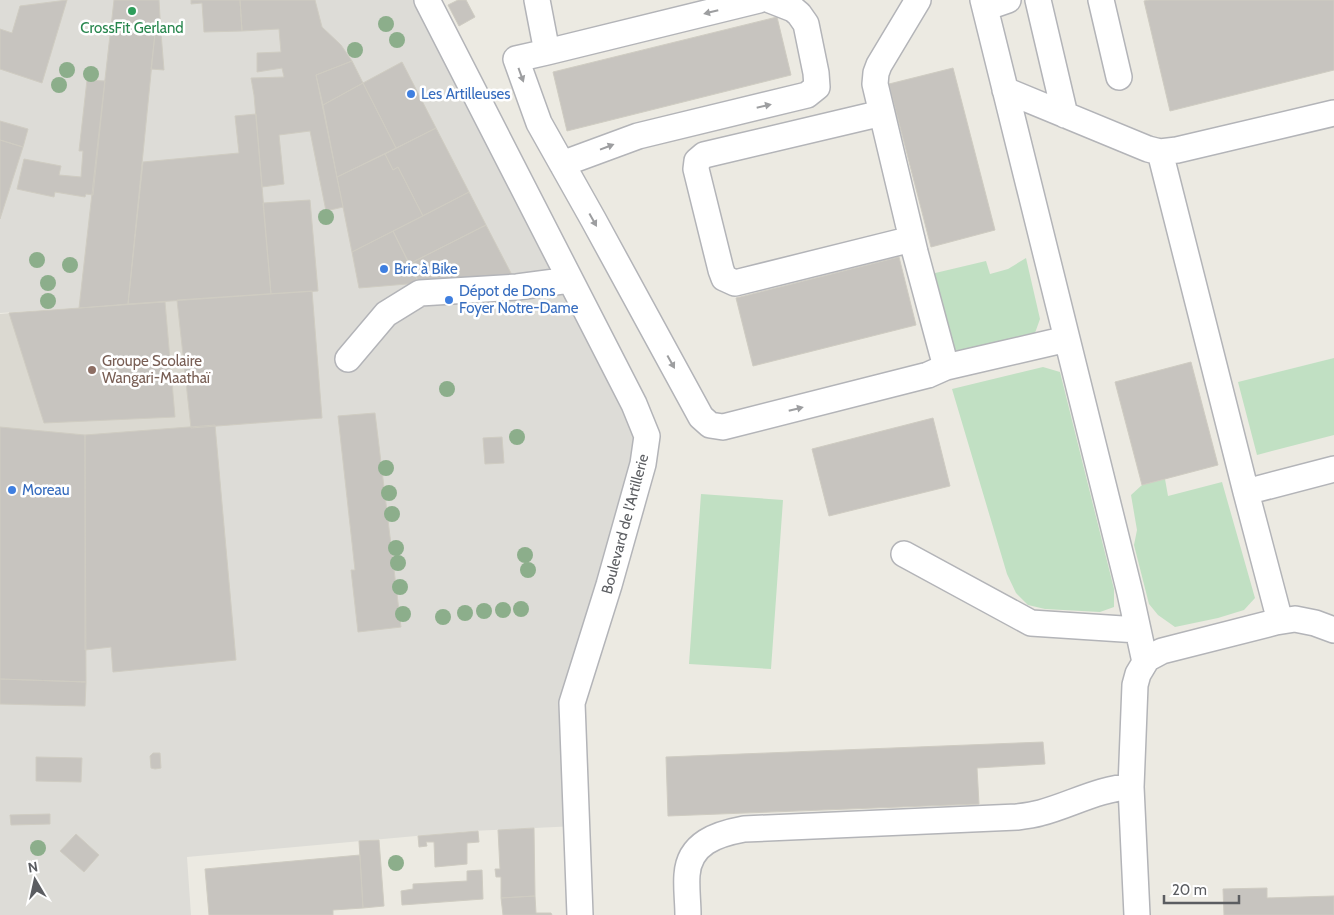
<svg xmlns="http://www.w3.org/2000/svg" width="1334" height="915" viewBox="0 0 1334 915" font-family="Cabin,sans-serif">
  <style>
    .industrial { fill: #dddcd7 }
    .education { fill: #dbd9d1 }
    .green { fill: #c1e0c3 }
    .building { fill: #c7c4bf; stroke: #cfccc2 }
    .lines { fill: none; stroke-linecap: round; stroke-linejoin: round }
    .minor-casing { stroke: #b3b4b8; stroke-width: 28 }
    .minor { stroke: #fff; stroke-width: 25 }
    .tree { fill: #8cae8b }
    .oneway { fill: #9d9ea0 }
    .leisure-dot { fill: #2e9e5b; stroke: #fff; stroke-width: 2 }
    .shop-dot { fill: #3f7fe0; stroke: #fff; stroke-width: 2 }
    .education-dot { fill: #8d6e63; stroke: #fff; stroke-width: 2 }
    .labels { text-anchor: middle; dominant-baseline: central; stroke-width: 5; stroke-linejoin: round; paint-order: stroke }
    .leisure-label { font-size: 15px; fill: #27864d; stroke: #fff }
    .shop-label { font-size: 15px; fill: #366cbe; stroke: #fff; text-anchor: start }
    .education-label { font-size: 15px; fill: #785e54; stroke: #fff; text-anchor: start }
    .street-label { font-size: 15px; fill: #5b5d61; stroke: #fff }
  </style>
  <rect width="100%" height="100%" fill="#eceae2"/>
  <path class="industrial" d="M0 0H427L647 436 572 703 576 826 471 831 187 857 191 915H0V427L177 301 0 313Z"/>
  <path class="education" d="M177 300 191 428 85 435 0 427V314Z"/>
  <path class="green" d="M1026 258 1040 319 1035 333 951 352 931 274 986 261 990 274 1008 269Z
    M1334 358V435L1257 455 1238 382Z
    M1043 367 1060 372 1114 589V607L1100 612 1045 609 1028 605 1016 593 1007 574 952 389Z
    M1165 479 1168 496 1222 482 1255 598 1244 610 1218 618 1175 627 1158 615 1149 604 1134 545 1137 530 1131 495 1142 485Z
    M701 494 783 500 771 669 689 664Z"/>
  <path class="building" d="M67 0 42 83 0 69V29L12 33 20 6Z
    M114 0H159L161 33H155L128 304 79 308Z
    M191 0H240L242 31 204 32 202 3 191 4Z
    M240 0H315L322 27 341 45 352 61 316 75 343 207 326 211 310 131 279 135 284 184 262 187 254 95 251 78 284 77 282 68 257 72V53L281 52 279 29 242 31Z
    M458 0H466L475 17 459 26 448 5Z
    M1149 0H1334V70L1170 111 1144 1Z
    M777 17 791 75 567 131 553 72Z
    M155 33H161L164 70 151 69Z
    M352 61 363 83 323 105 316 75Z
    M402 62 436 128 396 148 363 83Z
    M953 68 995 230 931 247 889 84Z
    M87 80 105 81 93 195 86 194 85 197 55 192 54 197 17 189 24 159 61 166 59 175 81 177 83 151H79Z
    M363 83 396 148 337 177 323 105Z
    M256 114 271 294 128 304 143 162 239 153 235 116Z
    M0 121 28 129 23 147 0 140Z
    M436 128 469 192 423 216 398 167 393 170 385 154Z
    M0 140 23 147 0 219Z
    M385 154 393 170 398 167 423 216 352 252 337 177Z
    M469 192 486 225 409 264 393 231Z
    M310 200 318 291 271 294 263 203Z
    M486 225 513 277 419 283 409 264Z
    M393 231 419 283 359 288 352 252Z
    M899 257 916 325 753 366 736 298Z
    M312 291 322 418 191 428 177 300Z
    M165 302 175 417 44 423 9 313Z
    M1191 362 1218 465 1142 485 1115 382Z
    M375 413 401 627 358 632 351 570H355L338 416Z
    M933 418 950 486 829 516 812 449Z
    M215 425 236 660 113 672 111 647 85 650V435Z
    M0 427 85 435 86 682 0 679Z
    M502 437 504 463 485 464 483 438Z
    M0 679 86 682 85 706 0 704Z
    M1043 742 1045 764 977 768 979 804 668 816 666 757Z
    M153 753H160L161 768 155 769 151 768 150 756Z
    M36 757 82 758 81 782 36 781Z
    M50 814V824L11 825 10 815Z
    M534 828 535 896 501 898V877H496L495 869H500L498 830Z
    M478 831 479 842 467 843V864L435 867 434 842H426L427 846 419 847 418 836Z
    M76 834 99 855 84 872 60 851Z
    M379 840 384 906 363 908 359 841Z
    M360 855 363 908 333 910V915H209L205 869Z
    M482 870 483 899 402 905 401 891 413 889V884L467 881V871Z
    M1267 888V898L1334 896V915H1224L1223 889Z
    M535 896 536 913H551L552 915H503L501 898Z"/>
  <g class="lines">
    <g class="minor-casing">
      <path id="minor" d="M427 0 634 404 647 436 643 464 609 585 572 703 580 915
        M537 0 547 52
        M759 0 547 52 516 59 539 123 593 219 701 417 710 425 723 427 928 375 946 367
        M918 0 879 65 876 73 875 84 915 252 946 367 1067 339
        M983 0 1130 593 1145 662
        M1038 0 1065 115
        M1101 0 1119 77
        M985 8 1008 0
        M1005 90 1148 149 1160 152 1246 492 1280 621
        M882 113 704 155 697 161 696 169 721 270 724 278 735 283 912 239
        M1160 152 1177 150 1334 113
        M562 164 638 136 807 95 817 87 816 73 806 24 799 14 793 9 770 0
        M348 359 386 314 420 293 517 287 570 280
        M1246 492 1334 469
        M904 554 1031 623 1138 630
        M1131 787 1135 685 1138 674 1147 659 1162 651 1276 622 1295 619 1315 623 1334 630
        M688 915C688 902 686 888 687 875 689 843 717 834 744 829L1017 817C1025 816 1033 815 1040 813 1071 805 1099 788 1131 787L1137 915"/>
    </g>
    <use href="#minor" class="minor"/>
  </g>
  <g class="tree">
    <circle cx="386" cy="24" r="8"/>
    <circle cx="397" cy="40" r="8"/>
    <circle cx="355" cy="50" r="8"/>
    <circle cx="67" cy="70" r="8"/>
    <circle cx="91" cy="74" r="8"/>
    <circle cx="59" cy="85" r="8"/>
    <circle cx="326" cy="217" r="8"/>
    <circle cx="37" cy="260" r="8"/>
    <circle cx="70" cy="265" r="8"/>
    <circle cx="48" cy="283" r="8"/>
    <circle cx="48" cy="301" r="8"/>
    <circle cx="447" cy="389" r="8"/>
    <circle cx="517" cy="437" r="8"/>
    <circle cx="386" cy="468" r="8"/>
    <circle cx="389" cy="493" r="8"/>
    <circle cx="392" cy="514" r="8"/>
    <circle cx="396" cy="548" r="8"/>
    <circle cx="525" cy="555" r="8"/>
    <circle cx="398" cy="563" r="8"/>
    <circle cx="528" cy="570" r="8"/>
    <circle cx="400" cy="587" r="8"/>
    <circle cx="521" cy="609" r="8"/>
    <circle cx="503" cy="610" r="8"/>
    <circle cx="484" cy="611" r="8"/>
    <circle cx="465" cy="613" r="8"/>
    <circle cx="403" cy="614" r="8"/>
    <circle cx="443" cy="617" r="8"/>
    <circle cx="38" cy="848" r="8"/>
    <circle cx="396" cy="863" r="8"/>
  </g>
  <defs><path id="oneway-solid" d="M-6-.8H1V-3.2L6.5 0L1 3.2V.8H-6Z" transform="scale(1.25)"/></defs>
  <g class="oneway">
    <use href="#oneway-solid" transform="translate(711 12) rotate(166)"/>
    <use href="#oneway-solid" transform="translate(521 75) rotate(70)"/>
    <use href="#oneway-solid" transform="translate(764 106) rotate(-13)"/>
    <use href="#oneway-solid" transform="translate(607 147) rotate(-21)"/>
    <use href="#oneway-solid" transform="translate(593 220) rotate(61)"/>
    <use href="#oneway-solid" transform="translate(671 362) rotate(61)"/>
    <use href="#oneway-solid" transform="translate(796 409) rotate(-14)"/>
  </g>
  <circle class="leisure-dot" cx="132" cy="11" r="5"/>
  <g class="shop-dot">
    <circle cx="411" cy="94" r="5"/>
    <circle cx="384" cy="269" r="5"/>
    <circle cx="449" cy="300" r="5"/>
    <circle cx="12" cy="490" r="5"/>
  </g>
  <circle class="education-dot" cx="92" cy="370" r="5"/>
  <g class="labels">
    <g class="leisure-label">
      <text x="132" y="28">CrossFit Gerland</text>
    </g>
    <g class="shop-label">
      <text x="421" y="94">Les Artilleuses</text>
      <text x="394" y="269">Bric à Bike</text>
      <text x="459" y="291">Dépot de Dons<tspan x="459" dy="17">Foyer Notre-Dame</tspan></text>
      <text x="22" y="490">Moreau</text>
    </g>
    <g class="education-label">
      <text x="102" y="361">Groupe Scolaire<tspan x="102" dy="17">Wangari-Maathaï</tspan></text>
    </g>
    <g class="street-label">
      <text transform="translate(625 524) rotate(-75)">Boulevard de l'Artillerie</text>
    </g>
  </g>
  <g transform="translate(35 880) rotate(351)" stroke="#ffffff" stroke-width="4" paint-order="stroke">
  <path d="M0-4L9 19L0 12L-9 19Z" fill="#5b5d61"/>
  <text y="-8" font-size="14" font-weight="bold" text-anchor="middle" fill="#5b5d61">N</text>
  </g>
  <path d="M1164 895v8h75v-8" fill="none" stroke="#5b5d61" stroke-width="2.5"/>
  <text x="1172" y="895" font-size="15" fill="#5b5d61" stroke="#ffffff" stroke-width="4" paint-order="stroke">20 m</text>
</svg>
